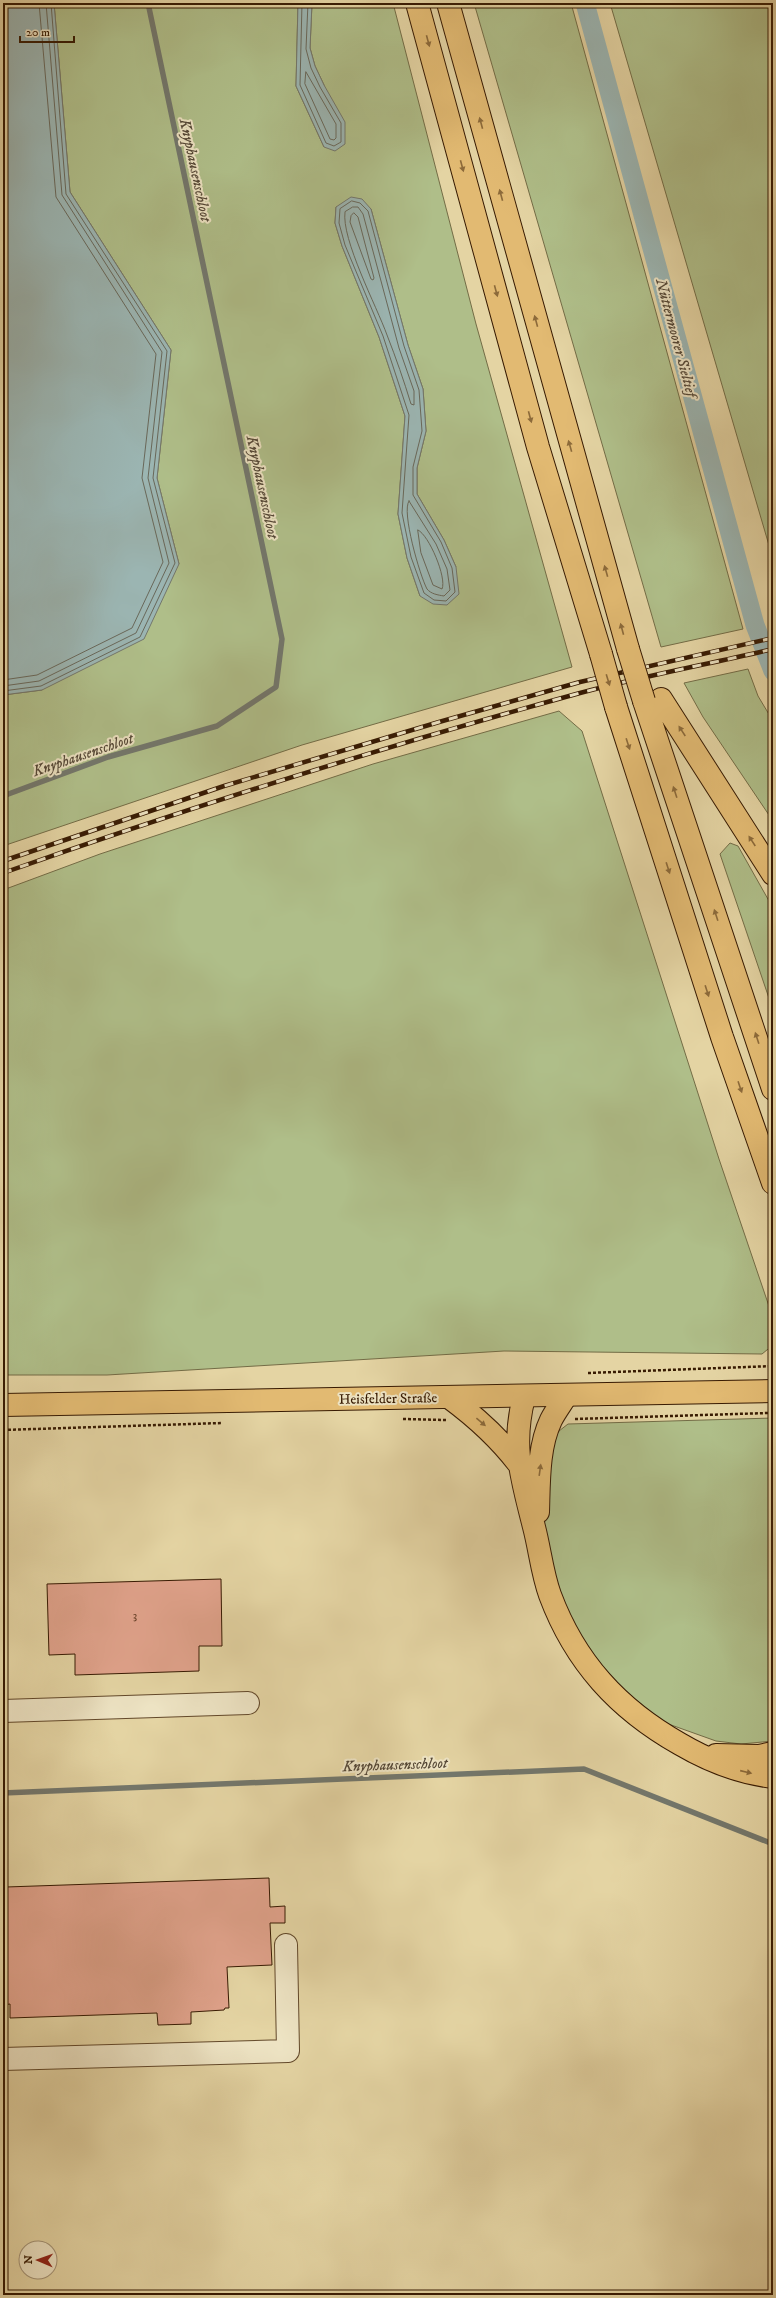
<svg xmlns="http://www.w3.org/2000/svg" width="776" height="2298" viewBox="0 0 776 2298" font-family="'IM FELL DW Pica',serif">
  <style>
    .green { fill: #afbe89; stroke: #736c46; fill-rule: evenodd }
    .water { fill: #9bb5b2; stroke: #73776c }
    .lines { fill: none; stroke-linecap: round; stroke-linejoin: round }
    .shore { stroke: #69685a; stroke-width: 1 }
    .stream { stroke: #73776c; stroke-width: 5.5 }
    .canal { stroke: #9bb5b2; stroke-width: 19 }
    .building { fill: #e0a28b; stroke: #371a02 }
    .minor-casing { stroke: #62482a; stroke-width: 24 }
    .major-casing { stroke: #371a02; stroke-width: 24 }
    .highway-casing { stroke: #371a02; stroke-width: 24 }
    .path { stroke: #371a02; stroke-width: 2.5; stroke-dasharray: 3 2; stroke-linecap: butt }
    .minor { stroke: #ede3c3; stroke-width: 22 }
    .major { stroke: #e2ba72; stroke-width: 22 }
    .highway { stroke: #e2ba72; stroke-width: 22 }
    .rail-casing { stroke: #371a02; stroke-width: 4.5 }
    .rail { stroke: #ede3c3; stroke-width: 3; stroke-dasharray: 9; stroke-linecap: butt }
    .highway-bridge-casing { stroke: #371a02; stroke-width: 24; stroke-linecap: butt }
    .highway-bridge { stroke: #e2ba72; stroke-width: 22 }
    .oneway { fill: #8c6a3a }
    .labels { text-anchor: middle; dominant-baseline: central; stroke-width: 4; stroke-linejoin: round; paint-order: stroke }
    .number-label { font-size: 12px; fill: #613c24 }
    .street-label { font-size: 14px; fill: #371a02; stroke: #ede3c3 }
    .water-label { font-size: 15px; font-style: italic; fill: #554837; stroke: #ede3c3 }
  </style>
  <rect width="100%" height="100%" fill="#e4d4a3"/>
  <filter id="stains"><feTurbulence type="fractalNoise" baseFrequency=".005" numOctaves="4"/><feColorMatrix values="0 0 0 0 .2 0 0 0 0 .09 0 0 0 0 .02 0 0 0 .5 -.17"/></filter>
  <radialGradient id="worn" r=".72"><stop offset=".6" stop-color="#630" stop-opacity="0"/><stop offset="1" stop-color="#630" stop-opacity=".3"/></radialGradient>
  <path class="green" d="M54 3H298L296 86 324 147V85L315 66 310 48 312 3H393L476 324 572 667 302 745 3 846V695L42 690 179 564 157 478 171 350 70 192ZM336 207 371 209 408 345 423 389 426 431 417 468V494L444 540 456 567 420 596 407 558 398 514 405 416 379 337 342 246 335 223Z
    M474 3H571L743 629 661 647Z
    M610 3H773V559Z
    M748 669 758 696 773 721V821L703 717 684 683Z
    M559 711 582 731 719 1159 773 1318V1345L762 1354 504 1351 107 1375H3V890L100 854 373 764Z
    M730 843 738 846 773 908V1010L720 854Z
    M773 1418V1741L741 1744 716 1741 660 1721 608 1678 572 1625 555 1577 545 1532 544 1514 549 1448 559 1431 568 1424Z"/>
  <path class="water" d="M3 3H54L70 192 171 350 157 478 179 564 144 639 42 690 3 695Z
    M298 3H312L310 48 315 66 324 85 345 122V144L335 151 324 147 296 86Z
    M351 197 362 199 371 209 408 345 423 389 426 431 417 468V494L444 540 456 567 459 594 447 605 433 604 420 596 407 558 398 514 405 416 379 337 342 246 335 223 336 207Z"/>
  <g class="lines">
    <path class="shore" d="M302 3 300 85 326 143 334 146 341 142V123L320 87 311 68 306 49 308 3
      M306 72 336 124V138L334 140 330 139 305 84Z
      M352 201 360 203 368 211 404 346 419 390 422 431 413 467V495L441 542 452 568 455 592 446 601 434 600 424 593 411 557 402 513 409 415 383 336 345 245 339 223 340 209Z
      M353 207H358L363 214 399 348 414 391V405L411 404C404 381 396 358 387 335 377 307 341 239 345 212Z
      M354 213 358 217 374 278 373 280 371 279 350 222 351 216Z
      M409 501 436 544 447 569 450 590 444 596C438 595 431 594 427 589 420 576 401 511 409 501Z
      M418 530C429 535 447 578 442 589L433 585 421 553Z
      M3 680 37 675 132 628 163 562 142 478 156 354 56 197 39 3
      M3 686 39 681 136 633 169 563 148 478 162 352 62 195 46 3
      M3 691 41 686 140 637 175 563 153 478 167 351 66 194 51 3"/>
    <path class="stream" d="M3 796 108 757 217 726 276 687 282 639 148 3
      M3 1793 584 1769 773 1844"/>
    <path class="canal" d="M585 3 755 625 773 671"/>
  </g>
  <path class="building" d="M221 1579 222 1646H199V1671L75 1675V1654L49 1655 47 1584Z
    M269 1878 270 1907 285 1906V1923H270L272 1965 227 1967 229 2008H225L224 2010 191 2012V2024L158 2025 157 2013 10 2018V2004L3 2005V1902H6V1887Z"/>
  <g class="lines">
    <g class="minor-casing">
      <path id="minor" d="M3 1711 248 1703
        M3 2059 288 2051 286 1945"/>
    </g>
    <g class="major-casing">
      <path id="major" d="M3 1405 773 1391"/>
    </g>
    <g class="highway-casing">
      <path id="highway" d="M417 3 538 447 601 654
        M448 3 628 649
        M661 699 773 874
        M644 701 773 1089
        M616 707 722 1037 773 1183
        M524 1397C511 1448 522 1478 534 1527 540 1550 542 1573 550 1595 575 1662 618 1709 680 1744 709 1761 739 1773 773 1777
        M450 1398C477 1418 498 1437 518 1463
        M538 1512C539 1482 538 1447 551 1420 555 1412 561 1404 566 1396
        M716 1755 759 1756 773 1753"/>
    </g>
    <path class="path" d="M588 1373 773 1366
      M403 1419 446 1420
      M575 1419 768 1413
      M3 1430 222 1423"/>
    <use href="#minor" class="minor"/>
    <use href="#major" class="major"/>
    <use href="#highway" class="highway"/>
    <g class="rail-casing">
      <path id="rail" d="M3 861 224 786 439 722 580 682 773 638
        M3 873C193 806 386 746 580 693 644 676 709 664 773 649"/>
    </g>
    <use href="#rail" class="rail"/>
    <g class="highway-bridge-casing">
      <path id="highway-bridge" d="M628 649 644 701
        M601 654 616 707"/>
    </g>
    <use href="#highway-bridge" class="highway-bridge"/>
  </g>
  <defs><path id="oneway-solid" d="M-6-.8H1V-3.2L6.5 0L1 3.2V.8H-6Z"/></defs>
  <g class="oneway">
    <use href="#oneway-solid" transform="translate(428 41) rotate(75)"/>
    <use href="#oneway-solid" transform="translate(481 123) rotate(-105)"/>
    <use href="#oneway-solid" transform="translate(462 166) rotate(75)"/>
    <use href="#oneway-solid" transform="translate(501 195) rotate(-105)"/>
    <use href="#oneway-solid" transform="translate(496 291) rotate(75)"/>
    <use href="#oneway-solid" transform="translate(536 321) rotate(-105)"/>
    <use href="#oneway-solid" transform="translate(530 417) rotate(75)"/>
    <use href="#oneway-solid" transform="translate(570 446) rotate(-106)"/>
    <use href="#oneway-solid" transform="translate(606 571) rotate(-106)"/>
    <use href="#oneway-solid" transform="translate(622 629) rotate(-105)"/>
    <use href="#oneway-solid" transform="translate(608 680) rotate(73)"/>
    <use href="#oneway-solid" transform="translate(682 731) rotate(-123)"/>
    <use href="#oneway-solid" transform="translate(628 744) rotate(72)"/>
    <use href="#oneway-solid" transform="translate(675 792) rotate(-108)"/>
    <use href="#oneway-solid" transform="translate(752 841) rotate(-123)"/>
    <use href="#oneway-solid" transform="translate(668 868) rotate(72)"/>
    <use href="#oneway-solid" transform="translate(716 915) rotate(-108)"/>
    <use href="#oneway-solid" transform="translate(707 991) rotate(72)"/>
    <use href="#oneway-solid" transform="translate(757 1038) rotate(-108)"/>
    <use href="#oneway-solid" transform="translate(740 1087) rotate(71)"/>
    <use href="#oneway-solid" transform="translate(481 1422) rotate(40)"/>
    <use href="#oneway-solid" transform="translate(540 1470) rotate(-82)"/>
    <use href="#oneway-solid" transform="translate(746 1772) rotate(13)"/>
  </g>
  <g class="labels">
    <g class="number-label">
      <text x="135" y="1615">3</text>
    </g>
    <g class="street-label">
      <text transform="translate(388 1399) rotate(-1)">Heisfelder Straße</text>
    </g>
    <g class="water-label">
      <text transform="translate(195 170) rotate(78)">Knyphausenschloot</text>
      <text transform="translate(676 338) rotate(75)">Nüttermoorer Sieltief</text>
      <text transform="translate(262 487) rotate(78)">Knyphausenschloot</text>
      <text transform="translate(83 755) rotate(-19)">Knyphausenschloot</text>
      <text transform="translate(395 1765) rotate(-2)">Knyphausenschloot</text>
    </g>
  </g>
  <rect width="776" height="2298" fill="none" stroke="#e4d4a3" stroke-width="16"/>
  <rect x="4" y="4" width="768" height="2290" fill="none" stroke="#371a02" stroke-width="2"/>
  <rect x="8" y="8" width="760" height="2282" fill="none" stroke="#371a02"/>
  <g transform="translate(38 2260) rotate(272)"><circle r="19" fill="#ede3c3" stroke="#a49376"/>
  <path d="M0-3L7 15L0 10L-7 15Z" fill="#8f2418"/>
  <text y="-6" font-size="11" font-weight="bold" text-anchor="middle" fill="#371a02">N</text>
  </g>
  <path d="M20 36v6h54v-6" fill="none" stroke="#371a02" stroke-width="2"/>
  <text x="26" y="36" font-size="12" fill="#371a02" stroke="#ede3c3" stroke-width="3" paint-order="stroke">20 m</text>
  <rect width="100%" height="100%" filter="url(#stains)"/>
  <rect width="100%" height="100%" fill="url(#worn)"/>
</svg>
